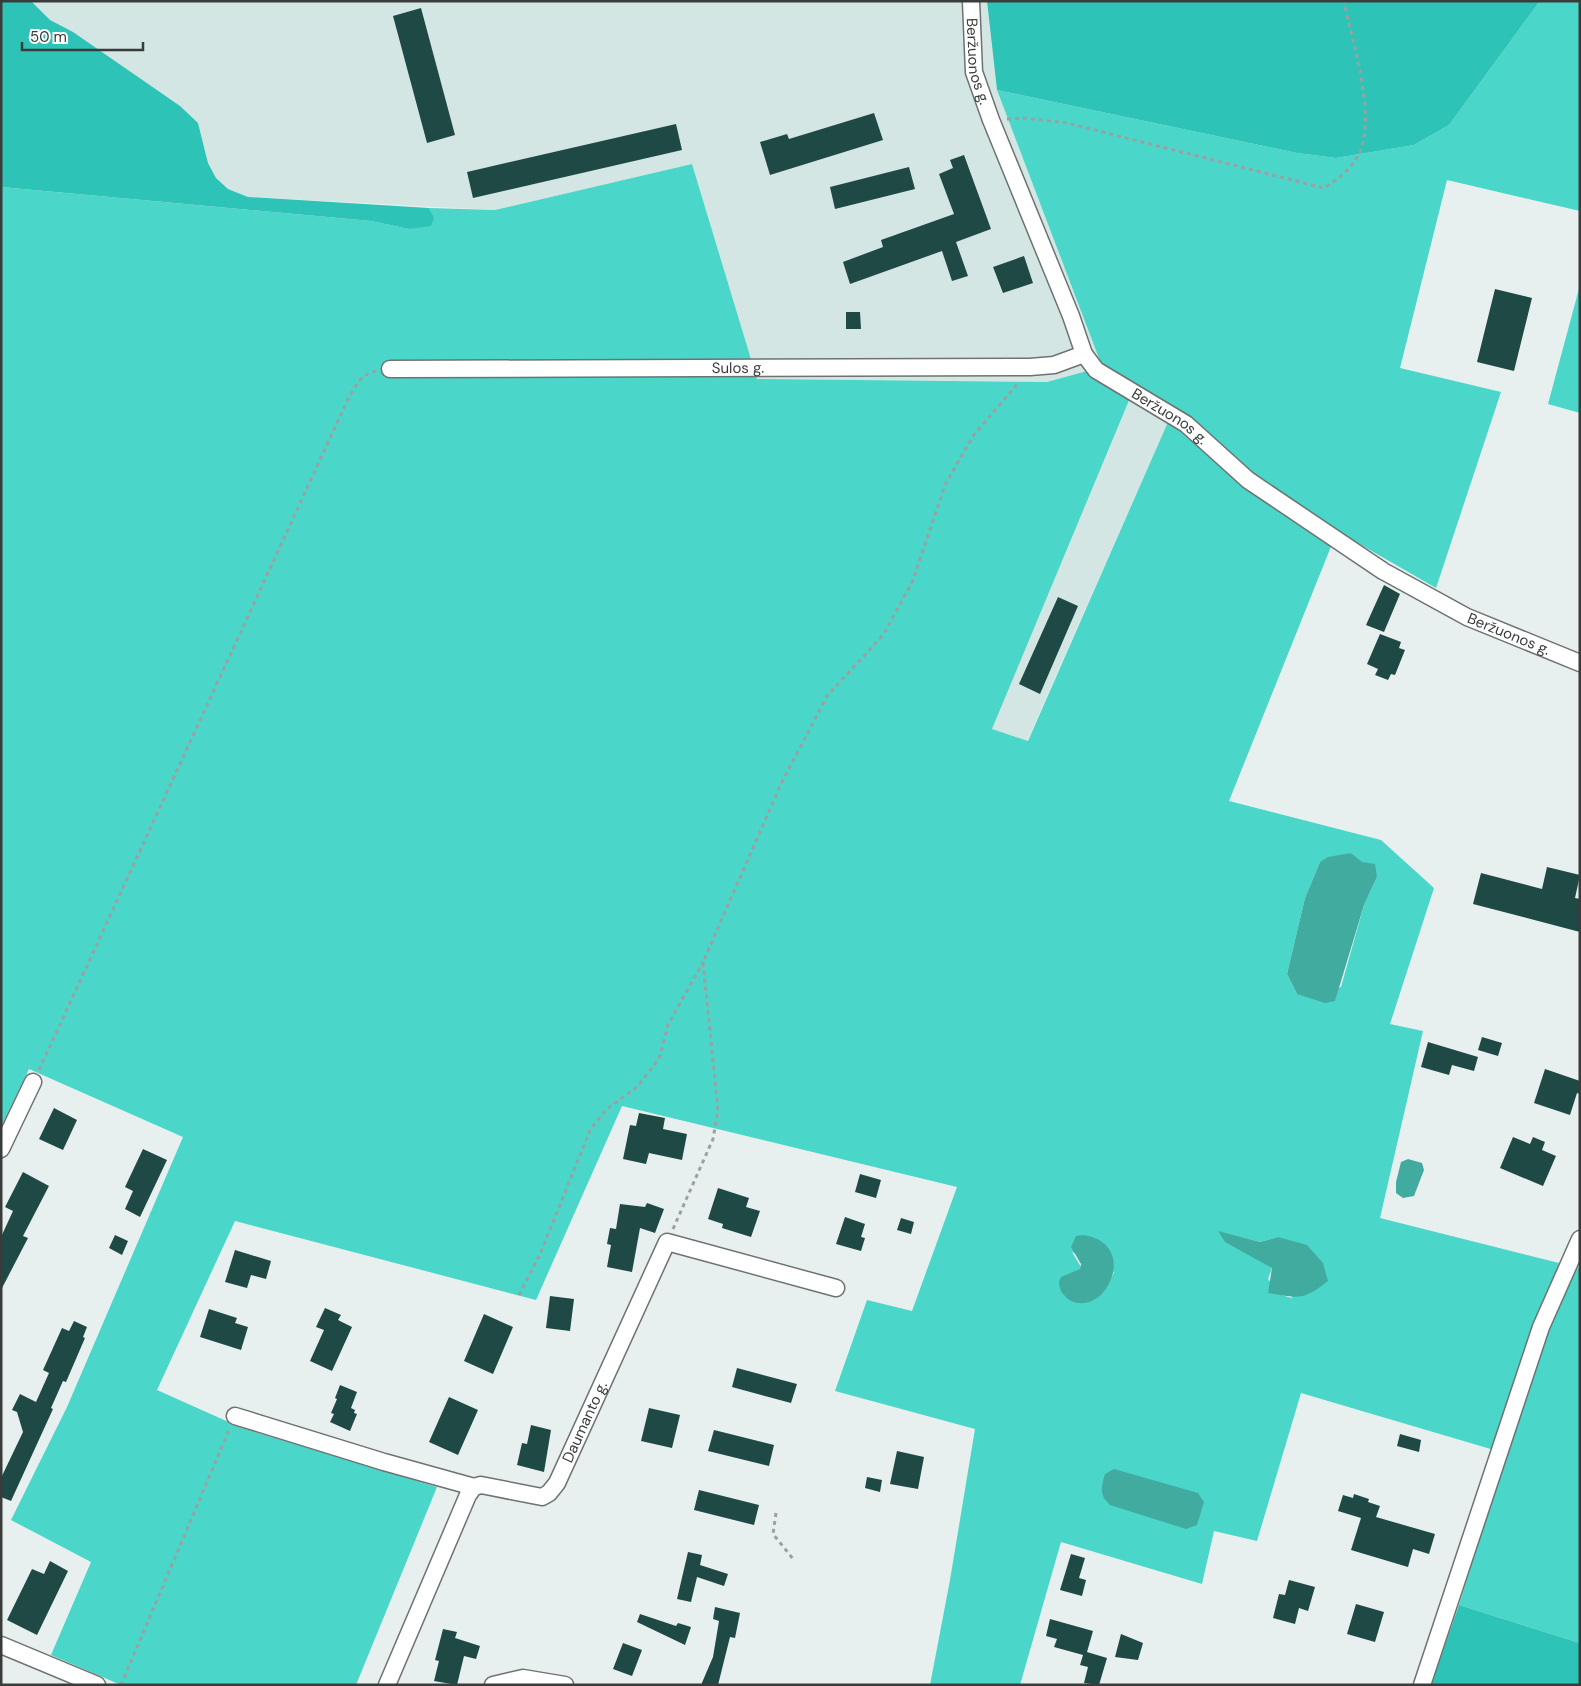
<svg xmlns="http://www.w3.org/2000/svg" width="1581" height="1686" viewBox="0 0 1581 1686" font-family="'DM Sans',sans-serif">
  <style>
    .built { fill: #d4e6e3 }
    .green { fill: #4ad6c9; fill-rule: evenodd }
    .forest { fill: #2dc3b6 }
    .water { fill: #42aba0 }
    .building { fill: #1f4945 }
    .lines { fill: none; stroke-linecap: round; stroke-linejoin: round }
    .minor-casing { stroke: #6c7372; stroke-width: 19 }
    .path { stroke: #9ba1a0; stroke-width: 3; stroke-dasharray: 4 4; stroke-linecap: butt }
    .minor { stroke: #fff; stroke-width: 16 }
    .labels { text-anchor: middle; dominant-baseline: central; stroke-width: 5; stroke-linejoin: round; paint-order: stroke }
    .street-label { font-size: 15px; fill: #393c3b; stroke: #fff }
  </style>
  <rect width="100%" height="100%" fill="#e8f0ef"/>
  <path class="built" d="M31 1H987L997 90 1100 361 1087 371 1047 382 757 379 692 164 495 210 248 197 228 189 216 178 208 163 198 123 73 32 50 20Z
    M1130 398 1168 422 1027 741 992 729Z"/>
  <path class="green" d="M1540 1H1580V211L1447 180 1400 368 1501 392 1436 588 1337 531 1262 482 1100 361 997 90 1297 153 1336 158 1414 145 1449 125Z
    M692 164 757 379 1047 382 1087 371 1130 398 992 729 1028 741 1168 422 1332 544 1229 801 1381 840 1434 888 1390 1024 1423 1031 1380 1218 1559 1263 1494 1450 1301 1393 1257 1541 1214 1531 1202 1584 1061 1542 1020 1685H930L950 1580 975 1429 835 1391 867 1300 912 1311 957 1187 622 1106 536 1300 235 1221 157 1390 242 1428 437 1487 356 1685H121L51 1655 91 1562 11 1520 67 1407 183 1137 29 1069 1 1127V187L371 221 409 229 434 217 429 208 495 210ZM1351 853 1377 877 1364 905 1341 987 1297 994 1287 974 1305 898 1320 862ZM1219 1232 1260 1242 1278 1237 1292 1298 1281 1295 1268 1279 1272 1268ZM1072 1252 1114 1272 1107 1287 1078 1303 1064 1295 1066 1275 1078 1272 1081 1267Z
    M1580 285V413L1548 404Z
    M1575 1268 1580 1269V1643L1459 1605C1494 1491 1527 1377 1575 1268Z"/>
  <path class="forest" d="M1 1H31L50 20 73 32 180 106 198 123 208 163 216 178 228 189 248 197 429 208 434 217 431 226 409 229 371 221 1 187Z
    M987 1H1540L1449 125 1414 145 1336 158 1297 153 997 90Z
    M1459 1605 1580 1643V1685H1431Z"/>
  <path class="water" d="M1351 853 1362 862 1375 864 1377 877 1364 905 1335 1001 1325 1003 1297 994 1287 974 1305 898 1320 862 1328 857Z
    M1408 1159 1422 1163 1424 1170 1414 1196 1403 1198 1396 1193V1182L1401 1162Z
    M1218 1231 1260 1242 1278 1237 1307 1245 1323 1263 1328 1281C1303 1301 1298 1298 1268 1293L1272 1268 1225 1242Z
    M1083 1235C1140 1243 1107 1317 1071 1301 1064 1297 1059 1290 1059 1282L1061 1277 1080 1269 1081 1264 1071 1247 1076 1236Z
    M1114 1469 1198 1493 1204 1502 1197 1525 1186 1529 1110 1505C1099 1495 1101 1487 1105 1474Z"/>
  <path class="building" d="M421 8 455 135 427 143 393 16Z
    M874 113 883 140 770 175 760 142 787 134 789 139Z
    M676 124 682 150 473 198 467 172Z
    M964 155 991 229 956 242 968 276 952 281 942 251 850 284 843 262 883 247 881 240 954 214 939 174 953 168 950 160Z
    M909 167 915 189 835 209 830 187Z
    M1024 256 1033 283 1003 293 993 267Z
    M1495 289 1532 298 1514 371 1477 362Z
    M846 312H860L861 329H846Z
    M1384 585 1400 594 1384 632 1366 625Z
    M1058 597 1078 606 1040 694 1019 684Z
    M1380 634 1401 642 1399 648 1405 650 1395 675 1391 674 1388 680 1375 675 1378 669 1367 664Z
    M1547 867 1580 875 1575 898 1580 899V932L1473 904 1481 873 1542 889Z
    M1482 1037 1502 1043 1498 1056 1478 1050Z
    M1428 1042 1478 1057 1474 1071 1452 1065 1449 1075 1421 1067Z
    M1545 1069 1580 1081V1094L1577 1093 1570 1115 1534 1103Z
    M54 1108 77 1120 63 1150 39 1139Z
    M639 1113 665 1118 663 1129 687 1134 682 1160 649 1153 646 1164 623 1159 630 1125 636 1126Z
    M1513 1137 1530 1144 1533 1137 1545 1142 1542 1150 1556 1156 1543 1186 1500 1168Z
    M143 1149 167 1160 140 1217 125 1209 133 1191 125 1187Z
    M23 1172 49 1186 23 1236 28 1238 1 1290V1237L13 1211 5 1207Z
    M860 1174 881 1180 876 1198 855 1192Z
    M718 1188 749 1198 746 1207 760 1211 751 1237 722 1228 723 1224 708 1219Z
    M647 1203 664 1209 655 1233 640 1228 632 1272 607 1267 611 1245 607 1244 610 1228 616 1229 620 1204 645 1207Z
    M845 1217 865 1224 861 1237 865 1238 861 1251 836 1244Z
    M901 1218 914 1222 911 1234 897 1230Z
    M115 1235 128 1241 122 1255 109 1248Z
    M235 1250 271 1261 266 1279 251 1275 247 1288 225 1282Z
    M550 1296 574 1299 570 1331 546 1328Z
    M325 1308 341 1315 338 1320 352 1327 332 1371 310 1361 324 1330 316 1327Z
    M209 1309 237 1318 235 1323 248 1327 241 1350 200 1337Z
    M484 1314 513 1327 493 1374 464 1361Z
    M74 1321 87 1327 83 1337 85 1338 66 1382 63 1381 51 1408 53 1409 11 1501 1 1497V1478L23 1432 17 1412 12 1410 20 1394 36 1402 49 1373 43 1370 62 1328 69 1331Z
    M737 1368 797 1384 791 1403 732 1387Z
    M340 1385 357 1392 351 1408 355 1410 354 1413 357 1414 350 1431 330 1422 334 1414 331 1413 337 1399 335 1398Z
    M449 1397 478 1410 458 1455 429 1442Z
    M649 1408 680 1415 672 1448 641 1441Z
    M531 1425 551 1430 544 1472 517 1465 522 1443 527 1444Z
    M714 1430 774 1445 769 1466 708 1451Z
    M1400 1434 1421 1440 1419 1452 1397 1446Z
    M897 1451 924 1457 918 1489 890 1484Z
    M867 1477 882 1480 880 1492 865 1488Z
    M699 1490 759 1505 754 1525 694 1510Z
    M1354 1494 1369 1499 1368 1502 1380 1506 1376 1517 1435 1534 1429 1554 1413 1549 1408 1567 1351 1550 1361 1518 1338 1511 1343 1495 1353 1498Z
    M688 1552 702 1555 700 1565 728 1574 724 1586 697 1577 691 1602 677 1599Z
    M1071 1554 1085 1558 1079 1578 1086 1580 1082 1596 1060 1590Z
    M50 1561 68 1571 37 1635 7 1620 32 1569 44 1574Z
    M1289 1580 1315 1587 1308 1611 1299 1608 1295 1624 1273 1618 1279 1594 1285 1595Z
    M1356 1604 1384 1612 1375 1642 1347 1634Z
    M715 1607 740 1613 735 1638 730 1637 718 1685H701L713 1657 719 1621 713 1619Z
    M640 1614 676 1626 678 1623 691 1627 685 1645 637 1622Z
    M1050 1619 1093 1631 1087 1652 1107 1658 1099 1685 1084 1683 1088 1667 1080 1665 1083 1655 1054 1647 1057 1639 1046 1636Z
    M443 1629 457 1632 455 1638 480 1646 476 1659 464 1656 457 1685 434 1681 439 1661 435 1660Z
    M1121 1634 1143 1643 1138 1660 1115 1657Z
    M623 1643 642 1650 632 1676 613 1669Z"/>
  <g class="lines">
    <g class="minor-casing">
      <g id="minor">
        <path id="s1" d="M971 1 974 72 991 120 1071 316 1084 354 1096 370 1186 424 1248 480 1383 571 1467 617 1580 663"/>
        <path id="s2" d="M390 369 1030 367 1054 365 1084 354"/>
        <path d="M1 1149 33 1082"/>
        <path d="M235 1416 384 1462 474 1487"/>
        <path d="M1 1645 97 1685"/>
        <path id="s3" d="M387 1685 468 1495 474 1487 481 1485 542 1497 549 1493 557 1483 667 1242 836 1288"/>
        <path d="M493 1685 523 1678 565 1685"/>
        <path d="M1422 1685 1541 1327 1580 1239"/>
      </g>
    </g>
    <path class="path" d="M1007 119 1023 118 1067 123 1324 188C1338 179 1352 169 1359 153 1377 115 1352 42 1344 1
      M39 1070 348 399C355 387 361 373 377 371
      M673 1229 713 1139 718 1110 703 962 781 784 827 696 884 634 913 580 945 485 973 436 1019 382
      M519 1295 541 1252 591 1128 607 1109 637 1087 659 1059 668 1025 703 962
      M776 1513 773 1534 794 1560
      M121 1685 229 1430"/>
    <use href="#minor" class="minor"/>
  </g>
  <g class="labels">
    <g class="street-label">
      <text stroke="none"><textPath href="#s1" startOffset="61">Beržuonos g.</textPath></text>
      <text stroke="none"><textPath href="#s2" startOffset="348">Sulos g.</textPath></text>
      <text stroke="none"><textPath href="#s1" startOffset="481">Beržuonos g.</textPath></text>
      <text stroke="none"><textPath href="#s1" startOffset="886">Beržuonos g.</textPath></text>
      <text stroke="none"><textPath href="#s3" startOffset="374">Daumanto g.</textPath></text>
    </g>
  </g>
  <rect width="1581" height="1686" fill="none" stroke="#393c3b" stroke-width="5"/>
  <path d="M22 42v8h121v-8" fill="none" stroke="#393c3b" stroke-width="2.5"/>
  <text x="30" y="42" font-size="15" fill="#393c3b" stroke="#ffffff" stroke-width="4" paint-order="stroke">50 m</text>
</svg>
